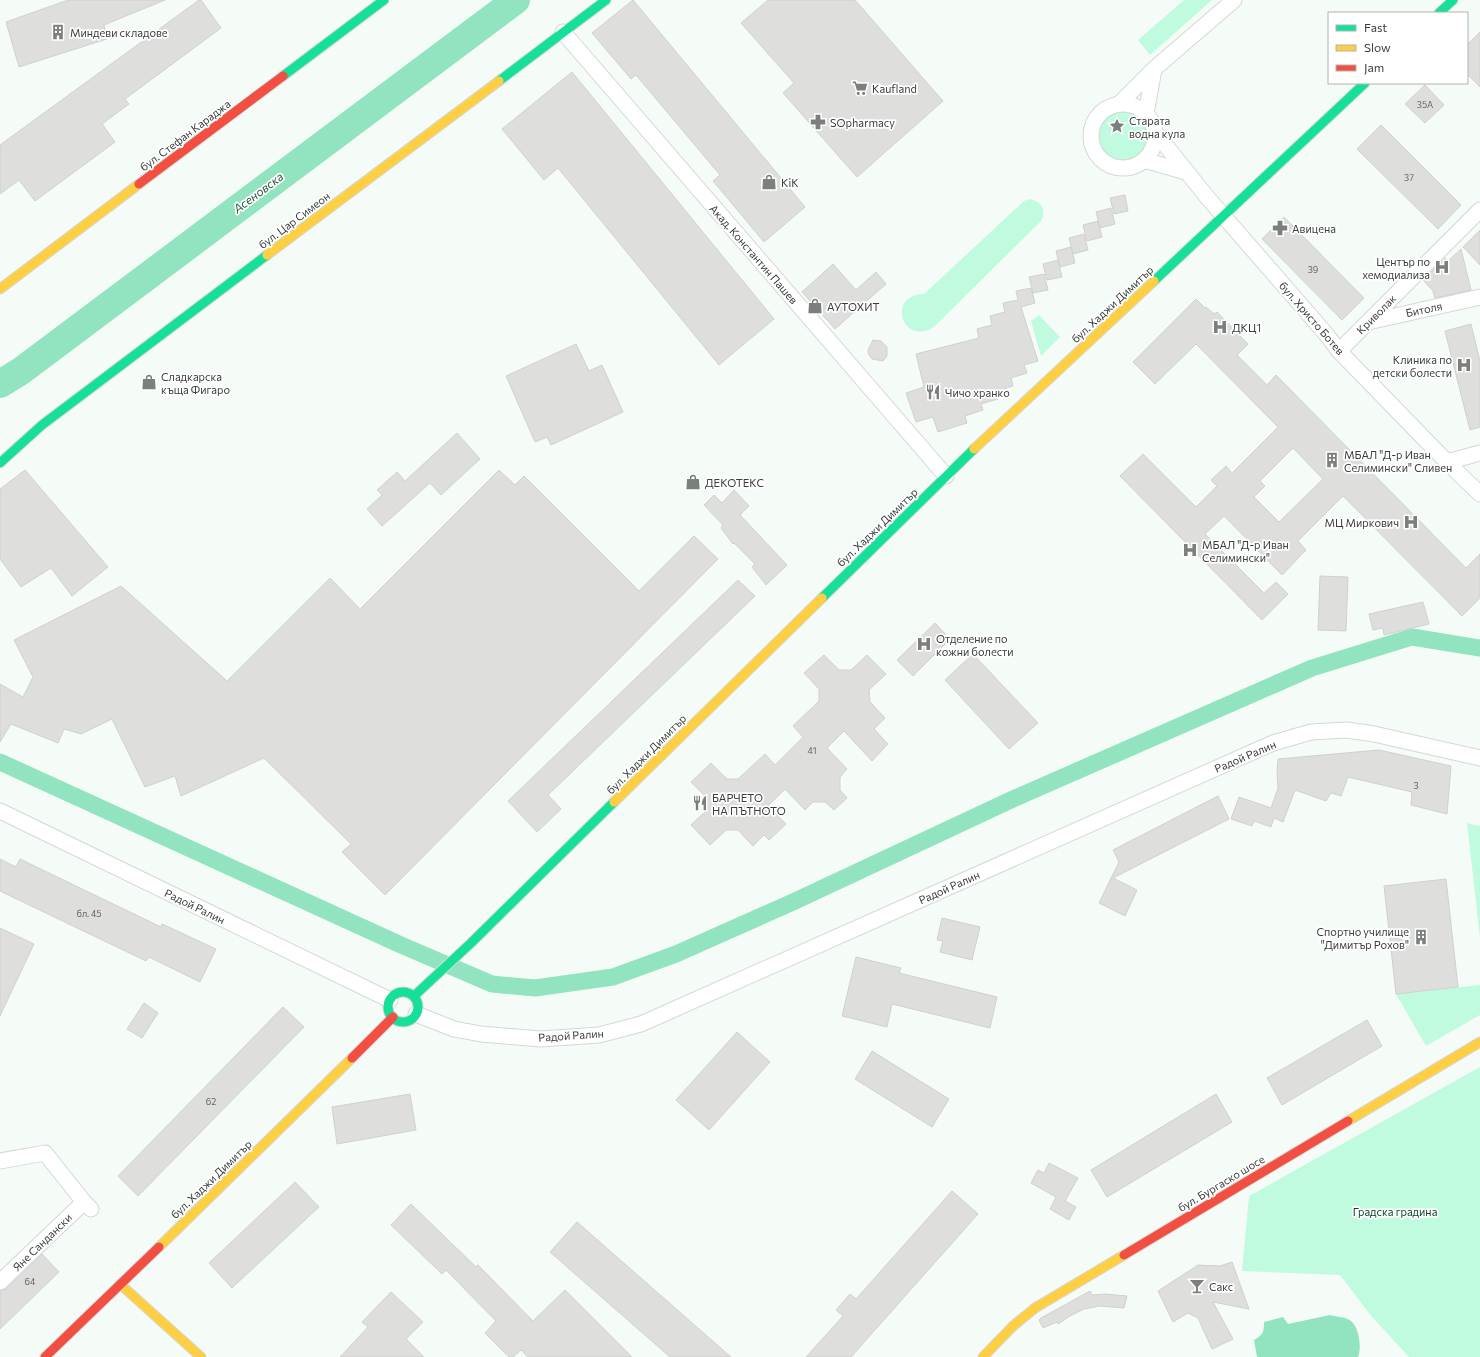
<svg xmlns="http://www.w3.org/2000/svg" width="1480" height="1357" viewBox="0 0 1480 1357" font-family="Commissioner,sans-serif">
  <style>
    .green { fill: #c0fbdf }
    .water { fill: #91e4bf }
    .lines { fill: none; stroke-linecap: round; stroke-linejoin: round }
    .canal { stroke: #91e4bf; stroke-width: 17 }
    .river { stroke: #91e4bf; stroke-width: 28 }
    .building { fill: #dedfdd; stroke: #d0d1ce; fill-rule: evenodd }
    .street-casing { stroke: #d3d8d5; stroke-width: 17 }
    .fast-casing { stroke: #d3d8d5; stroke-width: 11 }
    .slow-casing { stroke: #d3d8d5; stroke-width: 11 }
    .jam-casing { stroke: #d3d8d5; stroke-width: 11 }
    .street { stroke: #fefffe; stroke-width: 15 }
    .fast { stroke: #16e098; stroke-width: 9 }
    .slow { stroke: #ffcf43; stroke-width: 9 }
    .jam { stroke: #f24e42; stroke-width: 9 }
    .labels { text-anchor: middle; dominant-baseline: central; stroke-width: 3.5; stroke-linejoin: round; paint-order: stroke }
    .number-label { font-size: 9px; fill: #626664 }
    .poi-label { font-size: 11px; fill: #393e3b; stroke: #fff; text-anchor: start }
    .street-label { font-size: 11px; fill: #393e3b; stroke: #fff }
    .park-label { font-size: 11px; fill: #093d29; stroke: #fff }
    .water-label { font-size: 12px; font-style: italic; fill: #285842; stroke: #fff }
  </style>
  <rect width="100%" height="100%" fill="#f5fcf8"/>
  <path class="green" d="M1184 0H1212L1150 55 1138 40Z
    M1096 136a27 27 0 1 1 54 0a27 27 0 1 1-54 0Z
    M1030 199C1042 202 1047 210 1041 221L934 327C902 347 886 295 924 294L1024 201Z
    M1039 315 1060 337 1041 356 1031 321Z
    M1467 823 1480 826V938Z
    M1480 985V1015L1426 1046 1396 994Z
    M1480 1067V1357H1409L1372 1317 1340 1275 1242 1271 1249 1196Z"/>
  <path class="water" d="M1330 1315C1336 1317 1347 1317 1351 1321 1359 1327 1362 1348 1358 1357H1257L1254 1340C1263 1335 1264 1332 1264 1322L1283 1317 1288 1324Z"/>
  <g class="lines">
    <path class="canal" d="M0 762 401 945 492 984 535 988 613 977 676 954 793 902 1013 799 1312 668 1412 637 1480 648"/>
    <path class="river" d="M0 384 21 371 516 0"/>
  </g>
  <path class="building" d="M68 0H165L104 25 107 39 19 67 6 22Z
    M199 0H201L221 28 125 99 129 104 102 124 115 142 35 201 19 180 0 194V145Z
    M633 0 805 207 764 242 713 181 720 175 636 75 631 79 592 33Z
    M768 0H855L943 101 857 177 783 93 794 83 741 23Z
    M1480 32V87L1467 74V45Z
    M572 72 774 319 719 365 558 168 544 180 502 129Z
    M1425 85 1444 105 1425 123 1405 104Z
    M1381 125 1461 205 1438 229 1357 149Z
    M1125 195 1128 211 1114 214 1110 198Z
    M1111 208 1115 224 1100 228 1096 212Z
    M1284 217 1364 298 1342 320 1262 239Z
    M1098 221 1102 237 1087 241 1083 225Z
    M1480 230V265L1463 247Z
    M1084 234 1088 250 1073 254 1069 238Z
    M1071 247 1075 263 1060 267 1056 251Z
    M1461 249 1471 290 1435 298 1433 291 1423 280 1445 258 1448 261Z
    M1058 260 1062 277 1047 280 1043 264Z
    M833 264 856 290 876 272 886 284 835 329 802 292Z
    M1044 274 1048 290 1033 293 1029 277Z
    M1031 288 1035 303 1021 307 1038 361 1024 365 1027 373 1011 378 1013 386 996 391 998 399 981 404 983 410 965 416 967 423 938 432 933 417 916 422 906 393 924 387 916 354 979 338 977 329 992 325 990 316 1005 312 1003 303 1018 300 1016 291Z
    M1196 299 1205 308 1206 307 1214 314 1217 312 1248 344 1237 355 1267 385 1276 375 1466 568 1480 554V598L1462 616 1343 496 1298 541 1306 550 1282 575 1224 516 1205 534 1264 593 1276 582 1288 594 1262 620 1120 476 1143 454 1196 507 1217 486 1211 480 1226 466 1232 473 1278 427 1196 344 1155 384 1133 362ZM1293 448 1323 479 1279 522 1254 497 1265 486 1260 481Z
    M1471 324 1480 361V427L1470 430 1445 331Z
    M873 340 881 341 887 347V356L883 361 872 359 869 355 868 350Z
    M576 344 589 371 602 365 623 412 551 445 547 437 535 442 506 376Z
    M457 433 480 459 441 495 430 483 382 526 367 509 382 495 377 490 397 472 405 481Z
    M25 470 108 567 72 596 51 568 21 587 0 559V489Z
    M499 470 515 485 524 476 639 591 694 536 718 559 385 895 342 852 351 844 264 758 181 796 175 776 145 787 112 719 81 734 64 729 58 743 11 724 0 742V684L23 697 33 677 14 640 121 586 227 681 330 578 360 609Z
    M734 490 749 506 740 515 787 565 766 585 752 567 755 564 734 543 733 544 721 528 723 525 704 505 714 495 722 503Z
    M1320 576 1348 577 1346 631 1318 630Z
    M738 580 755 596 548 795 561 809 537 832 508 801Z
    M1423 602 1429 624 1384 635 1383 628 1373 630 1369 614Z
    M935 623 950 639 913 676 897 660Z
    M973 654 1038 723 1009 749 945 680Z
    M824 655 839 670H851L867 655 886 674 869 690 870 702 885 718 874 729 888 744 872 761 844 731 827 748 847 769 840 777V790L847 798 834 810 825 802H813L805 810 785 789 768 806 786 824 769 840 764 835 753 846 738 830H726L710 845 691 825 707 810V798L691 782 711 763 727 779H738L765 754 775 765 803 737 793 726 819 701V689L804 673Z
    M1379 750 1451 766 1447 814 1411 805 1412 792 1348 777 1341 796 1331 793 1326 801 1295 790 1283 822 1274 818 1271 827 1254 821 1252 826 1231 819 1239 797 1271 808 1278 788 1277 773 1278 759Z
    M1218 796 1229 819 1113 878 1137 890 1125 916 1099 903 1119 862 1113 850Z
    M0 859 16 867 20 859 161 927 162 924 216 949 200 982 149 957 146 961 0 891Z
    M1446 879 1458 987 1396 994 1384 886Z
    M942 918 980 927 972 960 940 952 943 941 937 940Z
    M0 928 34 944 0 1016Z
    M856 957 901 968 899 973 997 997 990 1028 892 1004 887 1027 842 1016Z
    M144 1003 158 1013 142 1038 127 1029Z
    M283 1007 304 1027 138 1196 118 1176Z
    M1367 1020 1382 1046 1282 1105 1267 1078Z
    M737 1032 770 1062 709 1130 676 1100Z
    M872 1051 949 1099 932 1127 855 1079Z
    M410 1094 416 1130 337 1144 332 1107Z
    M1216 1094 1232 1122 1107 1197 1091 1170Z
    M1049 1163 1078 1178 1065 1201 1076 1207 1069 1220 1050 1209 1056 1197 1031 1183 1038 1170 1044 1173Z
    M295 1182 319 1207 232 1288 209 1263Z
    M952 1191 978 1214 851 1357H806L843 1316 836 1310 850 1294 856 1299Z
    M411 1204 476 1267 478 1265 533 1321 565 1290 632 1357H528L521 1350 513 1357H509L485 1333 496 1321 446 1270 442 1274 391 1225Z
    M577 1222 731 1357H670L550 1252Z
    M42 1254 59 1272 0 1329V1291L6 1289Z
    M1232 1262 1249 1309 1213 1302 1233 1339 1212 1349 1198 1318 1188 1313 1173 1322 1158 1291 1198 1265 1220 1266Z
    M1090 1291 1092 1295 1105 1294 1127 1296 1124 1308 1100 1306 1084 1309 1070 1316 1058 1324 1057 1322 1043 1328 1039 1320 1041 1318Z
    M391 1292 423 1322 406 1339 424 1357H340L368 1327 362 1322Z"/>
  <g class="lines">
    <g class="street-casing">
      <path id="street" d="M563 32 946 476
        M1119 104 1154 69 1234 0
        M1091 136a32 32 0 1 1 64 0a32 32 0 1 1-64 0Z
        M1146 114 1154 69
        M1155 132 1207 197 1326 334 1339 351 1447 462 1480 494
        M1144 160 1186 172
        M1368 322 1480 297
        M1339 351 1480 210
        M1447 462 1480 453
        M0 811 390 1000
        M416 1014 454 1029 481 1034 541 1039 599 1035 641 1024 1273 743 1311 732 1347 730 1374 734 1480 758
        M0 1161 45 1153 84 1202 91 1209
        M0 1282 84 1202"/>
    </g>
    <g class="fast-casing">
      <path id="fast" d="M1439 13 1453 0
        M283 76 384 0
        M499 81 606 0
        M1154 281 1365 83
        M0 463 42 425 267 255
        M822 598 974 449
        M388 1007a15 15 0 1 1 30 0a15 15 0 1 1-30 0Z
        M414 996 471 943 614 802"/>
    </g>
    <g class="slow-casing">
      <path id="slow" d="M267 255 499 81
        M0 289 139 184
        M974 449 1154 281
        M614 802 822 598
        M1348 1121 1480 1042
        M159 1247 352 1058
        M120 1284 201 1357
        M983 1357 1013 1326 1035 1308 1124 1255"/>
    </g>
    <g class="jam-casing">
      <path id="jam" d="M139 184 283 76
        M352 1058 393 1017
        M1124 1255 1348 1121
        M45 1357 159 1247"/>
    </g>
    <use href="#street" class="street"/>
    <use href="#fast" class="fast"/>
    <use href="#slow" class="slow"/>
    <use href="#jam" class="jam"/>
  </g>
  <defs>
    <g id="building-bare" transform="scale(1.2)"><path d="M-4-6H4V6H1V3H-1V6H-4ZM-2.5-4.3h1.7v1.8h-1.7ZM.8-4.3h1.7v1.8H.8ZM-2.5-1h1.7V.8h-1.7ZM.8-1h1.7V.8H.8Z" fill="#7b807d" stroke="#fff" stroke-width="2.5" paint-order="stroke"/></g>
    <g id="supermarket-bare" transform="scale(1.2)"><path d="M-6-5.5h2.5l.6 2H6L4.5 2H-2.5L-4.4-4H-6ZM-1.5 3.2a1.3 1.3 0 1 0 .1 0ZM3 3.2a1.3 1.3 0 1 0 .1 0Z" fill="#7b807d" stroke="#fff" stroke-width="2.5" paint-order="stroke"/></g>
    <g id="pharmacy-bare" transform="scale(1.2)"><path d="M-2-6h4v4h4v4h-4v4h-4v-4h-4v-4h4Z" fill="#7b807d" stroke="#fff" stroke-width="2.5" paint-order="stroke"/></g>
    <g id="sight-bare" transform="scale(1.2)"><path d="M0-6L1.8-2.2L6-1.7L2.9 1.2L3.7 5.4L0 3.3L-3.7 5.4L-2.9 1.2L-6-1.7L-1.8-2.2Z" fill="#7b807d" stroke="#fff" stroke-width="2.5" paint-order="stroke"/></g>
    <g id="shop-bare" transform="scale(1.2)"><path d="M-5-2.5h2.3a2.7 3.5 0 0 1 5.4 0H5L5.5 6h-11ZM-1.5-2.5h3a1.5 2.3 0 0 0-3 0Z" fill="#7b807d" stroke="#fff" stroke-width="2.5" paint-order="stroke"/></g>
    <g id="hospital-bare" transform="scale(1.2)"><path d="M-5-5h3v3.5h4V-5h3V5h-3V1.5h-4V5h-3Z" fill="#7b807d" stroke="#fff" stroke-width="2.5" paint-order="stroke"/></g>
    <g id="restaurant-bare" transform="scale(1.2)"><path d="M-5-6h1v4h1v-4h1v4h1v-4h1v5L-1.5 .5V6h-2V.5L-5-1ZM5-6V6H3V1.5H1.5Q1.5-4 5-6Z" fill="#7b807d" stroke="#fff" stroke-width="2.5" paint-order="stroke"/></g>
    <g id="bar-bare" transform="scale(1.2)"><path d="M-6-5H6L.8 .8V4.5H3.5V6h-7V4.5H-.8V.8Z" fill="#7b807d" stroke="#fff" stroke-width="2.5" paint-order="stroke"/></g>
  </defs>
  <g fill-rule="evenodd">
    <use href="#building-bare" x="58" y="32"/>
    <use href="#supermarket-bare" x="860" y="88"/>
    <use href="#pharmacy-bare" x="818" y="122"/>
    <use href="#sight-bare" x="1117" y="126"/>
    <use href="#shop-bare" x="769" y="182"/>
    <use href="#pharmacy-bare" x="1280" y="228"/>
    <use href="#hospital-bare" x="1442" y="267"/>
    <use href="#shop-bare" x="815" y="306"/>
    <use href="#hospital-bare" x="1220" y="327"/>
    <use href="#hospital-bare" x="1464" y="365"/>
    <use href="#shop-bare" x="149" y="382"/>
    <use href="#restaurant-bare" x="933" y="392"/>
    <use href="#building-bare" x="1332" y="460"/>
    <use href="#shop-bare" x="693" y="482"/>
    <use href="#hospital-bare" x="1411" y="522"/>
    <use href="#hospital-bare" x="1190" y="550"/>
    <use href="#hospital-bare" x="924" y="644"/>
    <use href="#restaurant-bare" x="700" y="803"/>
    <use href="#building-bare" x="1421" y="937"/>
    <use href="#bar-bare" x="1197" y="1286"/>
  </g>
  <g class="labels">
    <g class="number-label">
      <text x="1425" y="104">35А</text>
      <text x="1409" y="177">37</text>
      <text x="1313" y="269">39</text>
      <text x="812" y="750">41</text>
      <text x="1416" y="785">3</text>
      <text x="89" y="913">бл. 45</text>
      <text x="211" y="1101">62</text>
      <text x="30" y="1281">64</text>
    </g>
    <g class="poi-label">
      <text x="70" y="32">Миндеви складове</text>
      <text x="872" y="88">Kaufland</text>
      <text x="1129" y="120">Старата<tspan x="1129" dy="13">водна кула</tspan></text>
      <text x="830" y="122">SOpharmacy</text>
      <text x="781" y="182">KiK</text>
      <text x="1292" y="228">Авицена</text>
      <text x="1430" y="261" text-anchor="end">Център по<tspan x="1430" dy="13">хемодиализа</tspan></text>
      <text x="827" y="306">АУТОХИТ</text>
      <text x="1232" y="327">ДКЦ1</text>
      <text x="1452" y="359" text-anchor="end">Клиника по<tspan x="1452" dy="13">детски болести</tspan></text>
      <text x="161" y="376">Сладкарска<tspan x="161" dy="13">къща Фигаро</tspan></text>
      <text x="945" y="392">Чичо хранко</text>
      <text x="1344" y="454">МБАЛ "Д-р Иван<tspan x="1344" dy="13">Селимински" Сливен</tspan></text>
      <text x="705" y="482">ДЕКОТЕКС</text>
      <text x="1399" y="522" text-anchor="end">МЦ Миркович</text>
      <text x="1202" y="544">МБАЛ "Д-р Иван<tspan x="1202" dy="13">Селимински"</tspan></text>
      <text x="936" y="638">Отделение по<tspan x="936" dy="13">кожни болести</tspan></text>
      <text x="712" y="797">БАРЧЕТО<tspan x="712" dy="13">НА ПЪТНОТО</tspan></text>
      <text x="1409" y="931" text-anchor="end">Спортно училище<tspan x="1409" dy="13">"Димитър Рохов"</tspan></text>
      <text x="1209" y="1286">Сакс</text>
    </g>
    <g class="street-label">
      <text transform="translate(185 135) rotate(-37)">бул. Стефан Караджа</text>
      <text transform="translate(294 220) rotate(-37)">бул. Цар Симеон</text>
      <text transform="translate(754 254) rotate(49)">Акад. Константин Пашев</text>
      <text transform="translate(1112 304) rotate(-43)">бул. Хаджи Димитър</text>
      <text transform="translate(1424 309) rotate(-12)">Битоля</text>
      <text transform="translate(1376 314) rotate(-45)">Криволак</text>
      <text transform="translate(1312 318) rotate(49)">бул. Христо Ботев</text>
      <text transform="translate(877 527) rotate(-44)">бул. Хаджи Димитър</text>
      <text transform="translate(646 754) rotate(-45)">бул. Хаджи Димитър</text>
      <text transform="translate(1245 756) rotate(-23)">Радой Ралин</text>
      <text transform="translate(949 887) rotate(-24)">Радой Ралин</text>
      <text transform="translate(195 906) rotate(26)">Радой Ралин</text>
      <text transform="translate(571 1035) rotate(-4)">Радой Ралин</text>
      <text transform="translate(211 1179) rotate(-44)">бул. Хаджи Димитър</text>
      <text transform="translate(1221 1183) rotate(-31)">бул. Бургаско шосе</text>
      <text transform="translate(42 1242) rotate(-44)">Яне Сандански</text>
    </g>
    <g class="park-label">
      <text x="1395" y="1211">Градска градина</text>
    </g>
    <g class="water-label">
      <text transform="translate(258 192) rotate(-37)">Асеновска</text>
    </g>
  </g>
  <rect x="1328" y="12" width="140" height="72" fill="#ffffff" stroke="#b0b2b1"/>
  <rect x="1336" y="25" width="20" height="6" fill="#16e098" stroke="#b0b2b1"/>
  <text x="1364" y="32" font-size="12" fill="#393e3b">Fast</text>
  <rect x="1336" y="45" width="20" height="6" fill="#ffcf43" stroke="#b0b2b1"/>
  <text x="1364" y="52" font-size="12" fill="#393e3b">Slow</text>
  <rect x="1336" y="65" width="20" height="6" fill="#f24e42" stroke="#b0b2b1"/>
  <text x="1364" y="72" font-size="12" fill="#393e3b">Jam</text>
</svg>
